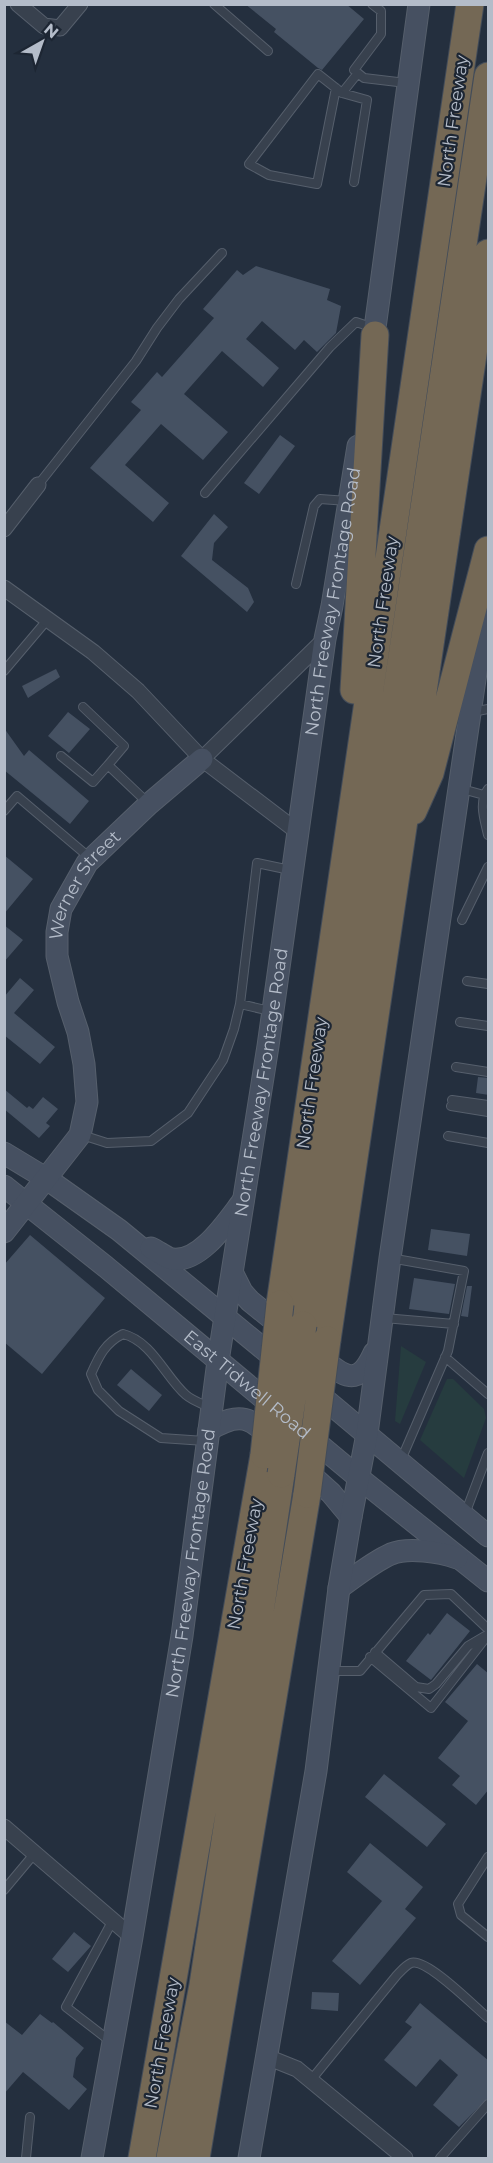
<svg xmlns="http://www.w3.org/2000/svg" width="493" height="2163" viewBox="0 0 493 2163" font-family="Montserrat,sans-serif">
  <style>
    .green { fill: #263c3f }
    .building { fill: #455162 }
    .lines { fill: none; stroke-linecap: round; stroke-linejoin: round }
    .lane-casing { stroke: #565f6c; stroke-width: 10 }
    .street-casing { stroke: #565f6c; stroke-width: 17 }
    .secondary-casing { stroke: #565f6c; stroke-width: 23 }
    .highway-casing { stroke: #434c59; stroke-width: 29 }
    .lane { stroke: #38414e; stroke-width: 8 }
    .street { stroke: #38414e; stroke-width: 15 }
    .secondary { stroke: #465061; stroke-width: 21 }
    .highway { stroke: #746855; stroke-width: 27 }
    .highway-bridge-casing { stroke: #434c59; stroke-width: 29; stroke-linecap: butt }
    .highway-bridge { stroke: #746855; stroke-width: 27 }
    .labels { text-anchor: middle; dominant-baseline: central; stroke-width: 4.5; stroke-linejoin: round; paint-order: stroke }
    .street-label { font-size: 18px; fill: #b4bcc9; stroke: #1d2633 }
  </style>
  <rect width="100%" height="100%" fill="#242f3e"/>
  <path class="green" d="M401 1346 426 1362 400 1424 395 1421Z
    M447 1379H453L484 1409 486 1418 464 1478 420 1440Z"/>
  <path class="building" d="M245 4H346L364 19 322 70 318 68 274 32 276 29Z
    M256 266 330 289 327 300 341 306 336 333 317 352 304 340 295 350 262 321 246 339 279 368 263 387 222 351 184 394 228 432 203 460 161 424 125 465 169 503 153 522 90 468 141 410 131 402 157 372 162 377 214 318 203 309 237 270 243 275Z
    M280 435 295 446 259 494 244 483Z
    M214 514 228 527 214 543 212 560 248 588 254 602 247 612 181 556Z
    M56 669 60 677 28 698 22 686Z
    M68 712 90 729 69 753 48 736Z
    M4 728 24 756 29 750 89 801 70 824 4 770Z
    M4 855 33 879 4 914Z
    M4 925 23 940 4 962Z
    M20 978 34 990 14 1013 55 1047 40 1064 4 1035V997Z
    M478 1077 489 1078V1095L476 1093Z
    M4 1089 27 1108 29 1106 33 1109 43 1097 58 1109 46 1123 50 1126 39 1138 4 1109Z
    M431 1229 470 1234 467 1256 428 1250Z
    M30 1235 105 1298 42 1374 4 1342V1265Z
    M414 1278 455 1284 449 1314 409 1309Z
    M467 1286H472L468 1317 461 1316Z
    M131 1369 162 1395 149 1411 117 1385Z
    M447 1613 470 1631 431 1680 406 1661 428 1633 430 1635Z
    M477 1664 489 1674V1789L476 1805 452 1785 460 1776 438 1758 468 1721 445 1702Z
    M384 1774 446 1824 427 1847 365 1797Z
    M370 1843 423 1887 405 1909 416 1918 360 1985 332 1961 382 1901 347 1872Z
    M74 1932 91 1946 68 1972 52 1959Z
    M312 1992 339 1993 338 2011 311 2009Z
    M420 2003 489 2061V2097L459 2127 433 2105 458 2075 440 2059 416 2087 384 2060 412 2027 405 2022Z
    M40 2014 52 2023 53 2022 84 2048 76 2058 73 2077 87 2089 69 2110 23 2072 4 2094V2021L22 2035Z"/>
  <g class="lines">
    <g class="lane-casing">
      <path id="lane" d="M214 4 268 51
        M372 4 381 11V34L354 70 364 78 406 83
        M336 88 317 184 269 175 249 164 318 74 342 93 358 73
        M342 93 367 100 354 182
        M38 485 136 361 157 328 179 299 222 253
        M205 493 330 347 356 322 374 328
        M296 584 314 506 320 499 348 501
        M4 671 48 619
        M83 707 124 746 108 765 148 803
        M472 712 488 709
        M61 756 93 782 108 765
        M462 789 484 795
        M488 789C478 802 485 821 488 835
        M4 811 17 796 90 858
        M462 920 488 867
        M467 981 488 984
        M240 1004 270 1011
        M460 1022 488 1026
        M456 1067 488 1072
        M452 1100 488 1105
        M451 1106 488 1112
        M82 1135 107 1143 151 1141 188 1113 223 1060 234 1029 240 1004 257 863 290 870
        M448 1136 488 1143
        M390 1258 464 1271 448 1351 401 1460
        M384 1318 454 1324
        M445 1357 488 1394
        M205 1441 161 1438 119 1411 98 1390 91 1374C99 1356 105 1343 123 1334 152 1341 166 1378 186 1395 193 1401 203 1404 211 1408
        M465 1514 488 1453
        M375 1652 416 1687 429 1689 436 1684 468 1646 485 1636
        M370 1657 431 1708 488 1635
        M330 1671H360L424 1595 451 1594 488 1629
        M488 1857 458 1904 461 1915 488 1937
        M4 1890 35 1853
        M110 2041 66 2007 113 1920
        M311 2080 397 1975C401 1971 406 1965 411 1963 426 1957 476 2008 488 2018
        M26 2158 30 2117
        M440 2158 488 2104"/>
    </g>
    <g class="street-casing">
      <path id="street" d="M18 4 44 26 60 28 80 4
        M4 529 38 485
        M4 588 93 652 138 691 202 759 298 832
        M202 759 325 639
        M4 1827 132 1937
        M267 2057 297 2069 405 2158"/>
    </g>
    <g class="secondary-casing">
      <g id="secondary">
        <path d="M372 350 419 4"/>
        <path d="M4 1153 47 1179 119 1230 283 1365"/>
        <path id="s1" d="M4 1186 106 1267 359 1478 488 1581"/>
        <path id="s2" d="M4 1232 80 1135 87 1102 84 1064 78 1032 68 1002 57 956V932L61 909 87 863 149 804 202 759"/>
        <path d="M151 1248C158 1251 166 1258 172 1259 201 1263 228 1220 243 1201"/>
        <path d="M233 1274 242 1292 250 1301 287 1331"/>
        <path d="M314 1352C339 1372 356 1393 374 1353"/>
        <path d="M309 1386 488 1536"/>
        <path d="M209 1430C242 1410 250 1418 276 1442"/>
        <path d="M301 1466 331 1493 351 1517"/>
        <path d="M339 1588C356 1576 373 1562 391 1554 408 1547 440 1552 457 1558"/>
        <path id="s3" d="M92 2158 132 1937 182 1636 218 1361 268 1046 325 639 332 606 358 446"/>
        <path d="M249 2158 316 1771 339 1588 351 1517 367 1434 390 1258 488 591"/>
      </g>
    </g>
    <g class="highway-casing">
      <path id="highway" d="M354 690 375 335
        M413 811 430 773 488 550
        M280 1304 470 4
        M303 1325 488 76
        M327 1340 488 253
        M142 2158 264 1455
        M170 2158 203 1985 281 1474
        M196 2158 307 1494"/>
    </g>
    <use href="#lane" class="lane"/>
    <use href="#street" class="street"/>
    <use href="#secondary" class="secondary"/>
    <use href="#highway" class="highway"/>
    <g class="highway-bridge-casing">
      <path id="highway-bridge" d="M264 1455 280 1304
        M281 1474 303 1325
        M307 1494 327 1340"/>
    </g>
    <use href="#highway-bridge" class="highway-bridge"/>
  </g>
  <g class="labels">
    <g class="street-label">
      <text transform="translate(453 121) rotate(-82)">North Freeway</text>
      <text stroke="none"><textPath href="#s3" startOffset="1575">North Freeway Frontage Road</textPath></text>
      <text transform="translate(383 602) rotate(-82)">North Freeway</text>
      <text stroke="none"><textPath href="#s2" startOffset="386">Werner Street</textPath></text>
      <text stroke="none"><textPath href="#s3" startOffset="1089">North Freeway Frontage Road</textPath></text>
      <text transform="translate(312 1083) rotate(-82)">North Freeway</text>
      <text stroke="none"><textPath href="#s1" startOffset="314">East Tidwell Road</textPath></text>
      <text stroke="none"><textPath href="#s3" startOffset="603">North Freeway Frontage Road</textPath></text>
      <text transform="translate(245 1564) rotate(-80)">North Freeway</text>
      <text transform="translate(162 2043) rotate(-80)">North Freeway</text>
    </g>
  </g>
  <rect width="493" height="2163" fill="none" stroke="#b4bcc9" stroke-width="12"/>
  <g transform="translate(42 42) rotate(40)" stroke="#1d2633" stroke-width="4.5" paint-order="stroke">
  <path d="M0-4.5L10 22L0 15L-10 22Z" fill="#b4bcc9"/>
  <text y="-9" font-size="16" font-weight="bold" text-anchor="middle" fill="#b4bcc9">N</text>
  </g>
</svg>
